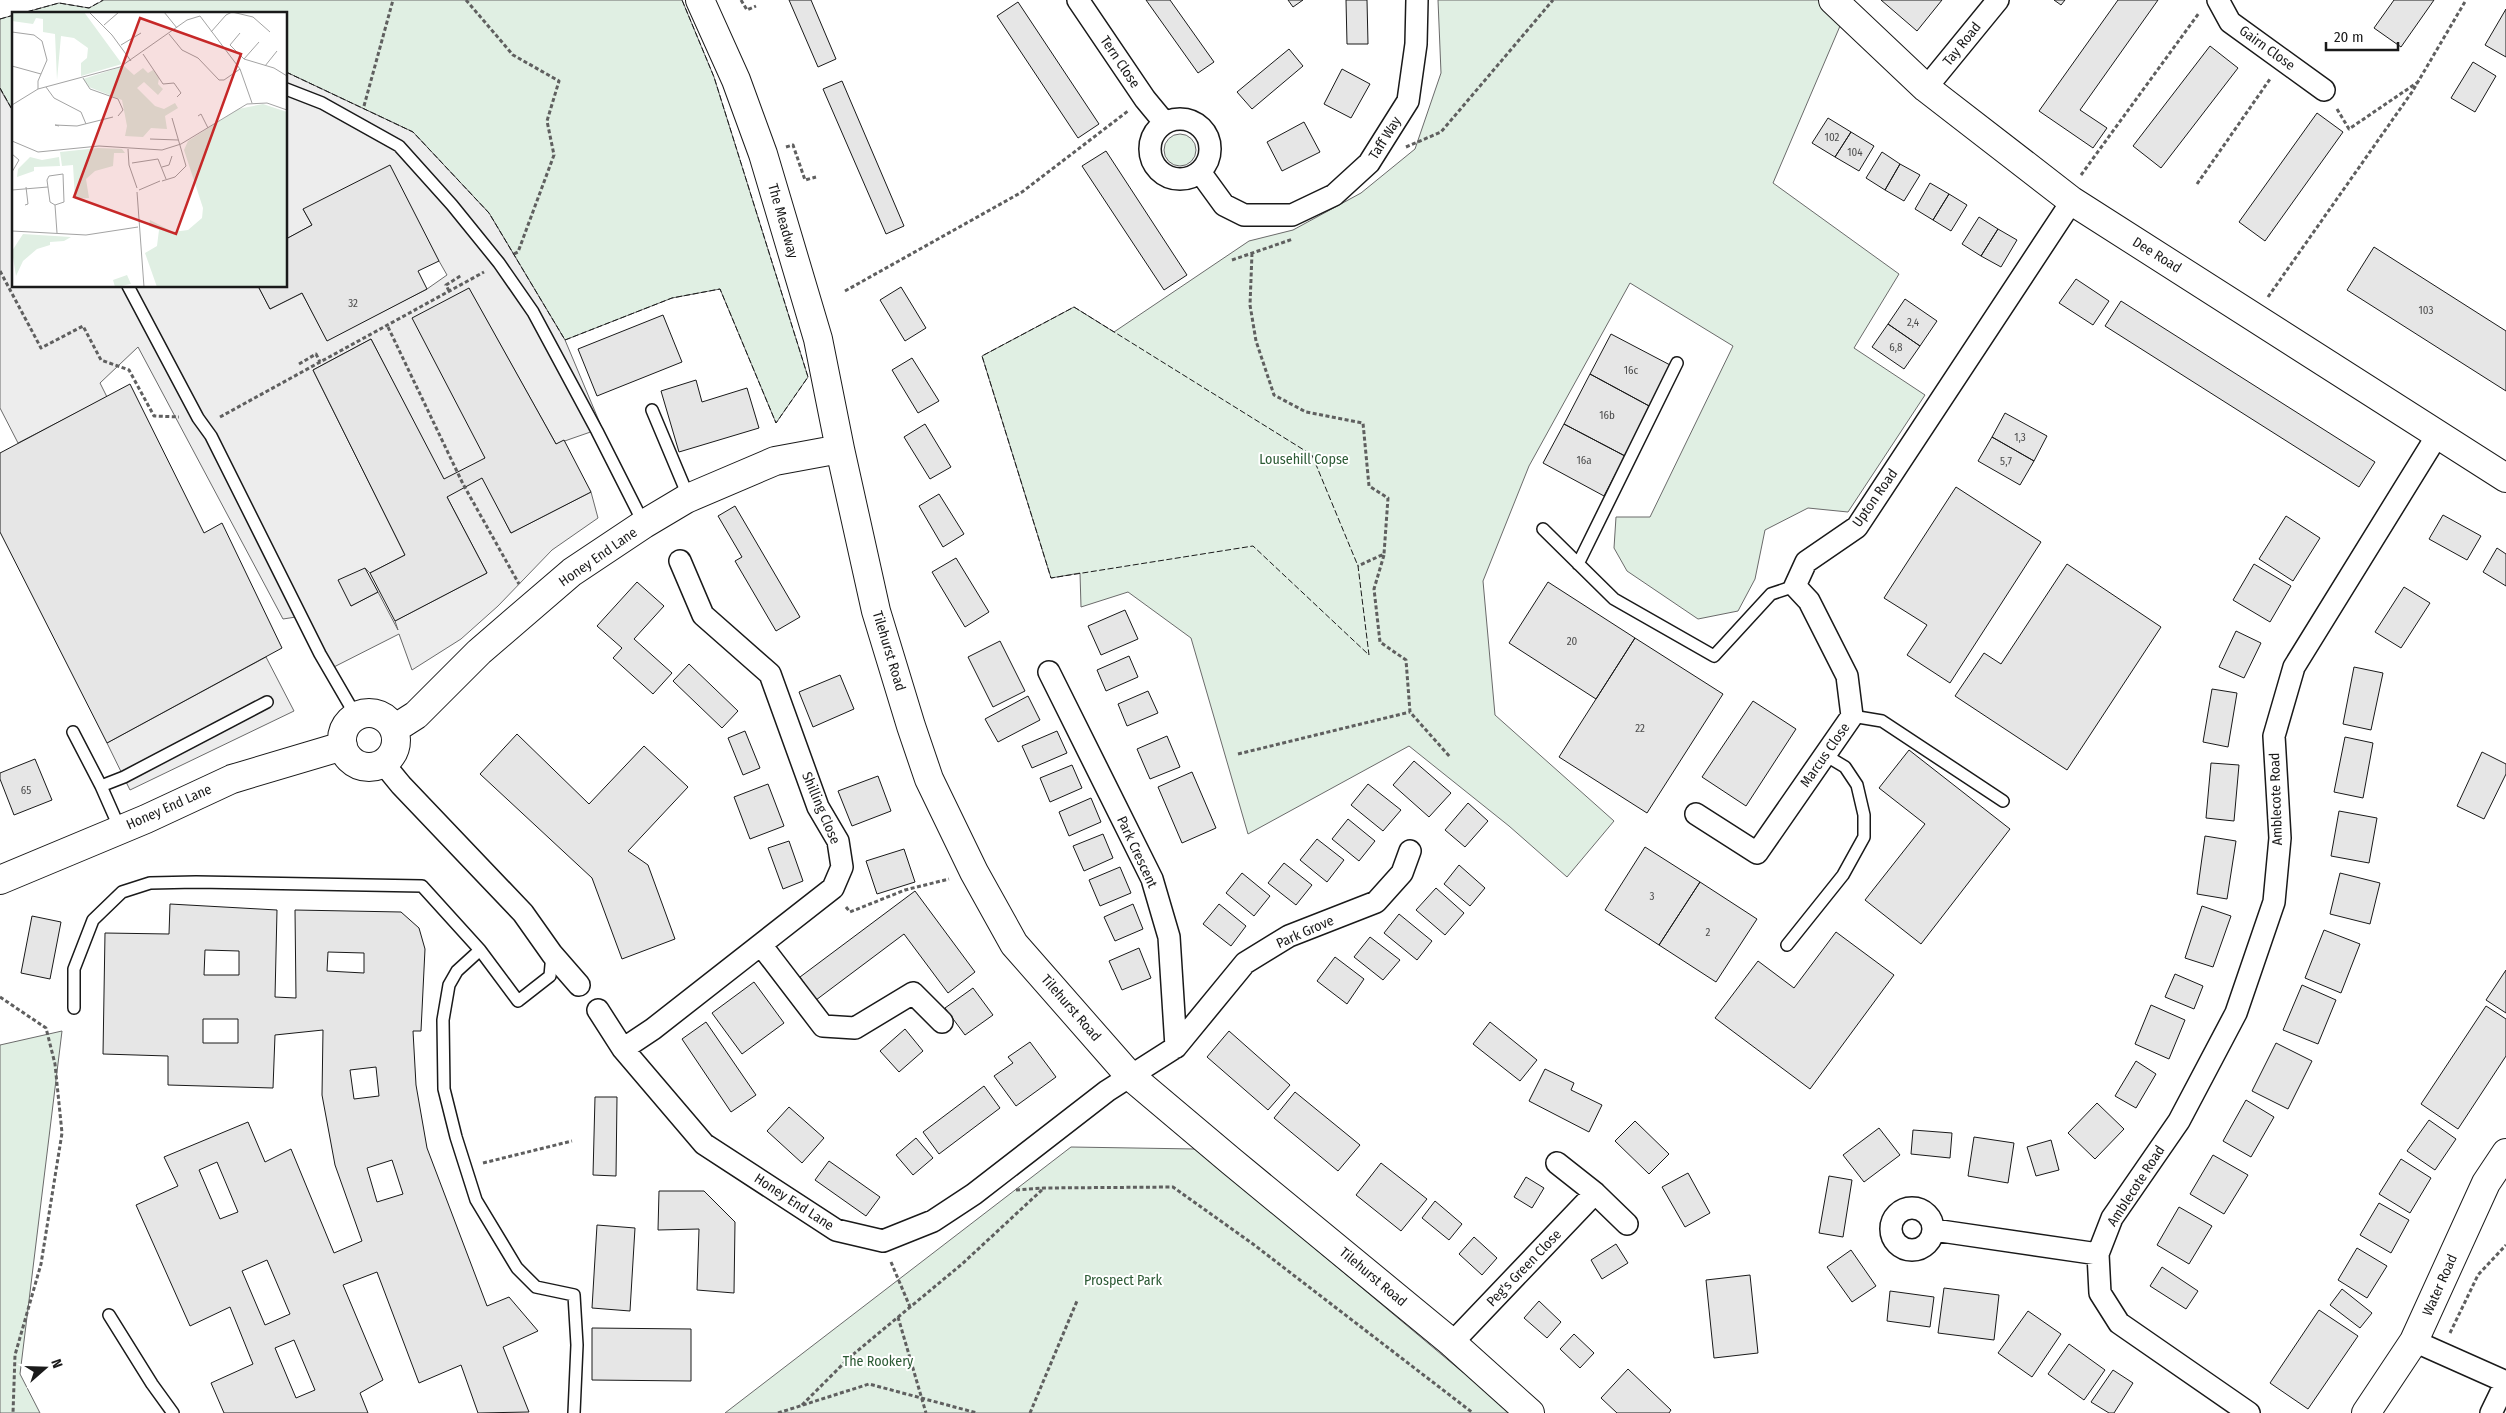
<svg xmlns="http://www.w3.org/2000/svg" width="2506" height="1413" viewBox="0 0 2506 1413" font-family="'Fira Sans Condensed',sans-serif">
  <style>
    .green { fill: #e0efe3; stroke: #6a6a6a }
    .parking { fill: #ededed; stroke: #6a6a6a; fill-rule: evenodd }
    .building { fill: #e6e6e6; stroke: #1a1a1a; fill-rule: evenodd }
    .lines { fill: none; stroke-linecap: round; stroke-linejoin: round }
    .lane-casing { stroke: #1a1a1a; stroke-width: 14 }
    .street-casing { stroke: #1a1a1a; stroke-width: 24 }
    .secondary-casing { stroke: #1a1a1a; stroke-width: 30 }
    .path { stroke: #5f5f5f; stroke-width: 3; stroke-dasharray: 4 2.5; stroke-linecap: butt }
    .lane { stroke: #fff; stroke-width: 11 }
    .street { stroke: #fff; stroke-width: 21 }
    .secondary { stroke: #fff; stroke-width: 28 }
    .fence { stroke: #1a1a1a; stroke-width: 1; stroke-dasharray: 6 2.5; stroke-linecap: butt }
    .labels { text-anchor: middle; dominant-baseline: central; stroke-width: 4; stroke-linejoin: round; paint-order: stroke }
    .number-label { font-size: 11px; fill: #4d4d4d }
    .street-label { font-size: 14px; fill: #1a1a1a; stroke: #fff }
    .park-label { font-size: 14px; fill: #2b5a34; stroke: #fff }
    .inset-road { fill: none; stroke: #a3a3a3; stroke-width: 1 }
    .view { fill: #c62828; fill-opacity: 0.15; stroke: #c62828; stroke-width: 2.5 }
    .inset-edge { fill: none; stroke: #1a1a1a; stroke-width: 2.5 }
  </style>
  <rect width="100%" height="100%" fill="#fff"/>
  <path class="green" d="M104 0H682L714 77 808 377 776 423 720 289 672 298 565 340 489 213 413 132 286 72V14H19L59 3 89 8Z
    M1438 0H1825L1843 19 1773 183 1899 274 1854 348 1925 395 1848 512 1808 508 1765 530 1755 579 1738 611 1698 619 1627 571 1614 548 1616 517H1650L1733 346 1630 283 1529 466 1483 581 1495 715 1614 821 1567 877 1509 826 1409 746 1248 834 1191 638 1128 592 1081 607 1080 573 1051 578 982 356 1074 307 1114 332 1249 241 1293 230 1361 193 1415 149 1441 73Z
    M14 15V113L0 88V19Z
    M1164 150a16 16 0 1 1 32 0a16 16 0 1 1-32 0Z
    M62 1031 20 1374 40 1413H0V1045Z
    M1071 1147 1196 1149 1460 1370 1520 1413H725Z"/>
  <path class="parking" d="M286 72 413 132 489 213 565 340 602 428 556 444 469 289 485 458 483 478 511 533 591 492 598 518 552 550 498 606 461 639 412 670 399 634 324 672 296 617 283 619 138 347 100 383 107 397 18 443 0 408V89L14 113V286H258L270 309 302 293 327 340 427 289 447 275 439 261 303 209 312 225 286 239ZM371 339 443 479 447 497 487 573 395 621 398 630 378 592 351 606 365 568 370 573 405 555 313 370Z
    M266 657 294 711 130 790 107 743Z"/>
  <path class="building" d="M789 0H811L836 59 818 67Z
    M1146 0H1170L1214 62 1198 73Z
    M1288 0H1303L1293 7Z
    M1346 0H1367L1368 44H1347Z
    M1881 0H1942L1917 31Z
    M2054 0H2065L2061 5Z
    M2118 0H2158L2080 110 2107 128 2093 148 2039 111Z
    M2394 0H2434L2401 47 2374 28Z
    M1018 2 1099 124 1078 138 997 16Z
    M2506 9V57L2485 45Z
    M2210 46 2238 68 2161 168 2133 146Z
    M1289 49 1303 66 1252 109 1237 92Z
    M2473 62 2496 76 2475 112 2451 98Z
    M1342 69 1370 84 1351 118 1324 104Z
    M842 81 904 226 886 234 823 89Z
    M2317 113 2343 132 2265 241 2239 222Z
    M1828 118 1851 132 1835 157 1812 143Z
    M1304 122 1320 152 1282 171 1267 142Z
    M1851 132 1874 146 1859 171 1835 157Z
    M1106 151 1187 275 1164 290 1082 166Z
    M1882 152 1900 164 1885 190 1866 178Z
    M1900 164 1920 175 1904 201 1885 190Z
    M390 165 439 261 418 271 427 289 327 341 302 293 270 309 258 286H286V239L312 225 303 209Z
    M1930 183 1949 194 1933 220 1915 209Z
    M1949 194 1967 205 1951 231 1933 220Z
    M1979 217 1998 229 1981 256 1962 244Z
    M1998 229 2017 240 2001 267 1981 256Z
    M2374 247 2506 331V391L2347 290Z
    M2076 279 2109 301 2093 325 2059 303Z
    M901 287 926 328 905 341 880 300Z
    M469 288 556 444 564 440 591 492 511 533 482 478 447 497 487 573 395 621 370 573 405 555 313 370 371 339 444 479 485 458 412 318Z
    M1905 299 1937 321 1920 346 1888 324Z
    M2121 301 2375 462 2359 487 2105 326Z
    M663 315 682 362 597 396 578 349Z
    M1888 324 1920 346 1904 369 1872 347Z
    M1611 334 1672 366 1651 407 1590 374Z
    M912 358 939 401 918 413 892 370Z
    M1590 374 1651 407 1625 456 1564 424Z
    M696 380 702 402 747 388 759 428 679 452 661 391Z
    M130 384 204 533 222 523 282 648 107 743 0 532V453Z
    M2005 413 2047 436 2034 461 1992 437Z
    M925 424 951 467 930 479 904 437Z
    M1564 424 1625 456 1604 496 1543 463Z
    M1992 437 2034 461 2020 485 1978 461Z
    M1956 487 2041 542 1950 683 1907 655 1927 625 1884 598Z
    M939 494 964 534 943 547 919 506Z
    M735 506 800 617 776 631 735 561 742 557 718 516Z
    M2443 515 2481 536 2467 560 2429 539Z
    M2286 516 2320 538 2293 581 2259 559Z
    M2497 548 2506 554V586L2483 572Z
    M956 558 989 612 965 627 932 572Z
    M2067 564 2161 627 2067 770 1955 696 1984 653 2001 664Z
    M2254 564 2291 586 2270 622 2233 600Z
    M365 568 378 592 351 606 338 580Z
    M637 582 664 606 634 639 672 673 653 694 613 658 622 648 597 626Z
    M1548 582 1635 638 1596 699 1509 643Z
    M2404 587 2430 603 2401 648 2375 632Z
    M1125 610 1138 639 1101 655 1088 626Z
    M2236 631 2261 643 2244 678 2219 667Z
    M1635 638 1723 694 1647 813 1559 757Z
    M1000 641 1025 691 993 707 968 657Z
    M1129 656 1138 677 1106 691 1097 670Z
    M689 664 738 711 722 728 673 681Z
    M2354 667 2383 673 2371 730 2343 724Z
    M840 675 854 709 813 727 799 692Z
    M2212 689 2237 693 2228 747 2203 742Z
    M1148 691 1158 713 1127 726 1118 704Z
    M1028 696 1040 720 998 742 985 719Z
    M1753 701 1796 729 1746 806 1702 777Z
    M745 731 760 768 743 775 728 738Z
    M1057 731 1067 753 1032 768 1022 746Z
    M517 734 589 804 644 746 688 787 628 851 648 865 675 939 622 959 592 878 480 774Z
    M1167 736 1180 767 1150 779 1137 749Z
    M2345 737 2373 743 2363 798 2334 792Z
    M1909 750 2010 829 1921 944 1865 900 1925 824 1879 788Z
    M2482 752 2506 764V774L2484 819 2457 806Z
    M35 759 52 800 14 815 0 779V773Z
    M1414 761 1451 793 1429 817 1393 785Z
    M2211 763 2239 765 2234 821 2206 818Z
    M1072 765 1082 788 1050 802 1040 778Z
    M1192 772 1216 828 1182 843 1158 787Z
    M878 776 891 811 852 826 838 791Z
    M768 784 784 826 750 839 734 797Z
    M1368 784 1401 810 1383 831 1351 805Z
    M1091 798 1101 822 1069 836 1059 812Z
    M1468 803 1488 821 1465 847 1445 830Z
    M2339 811 2377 818 2369 863 2331 856Z
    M1348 819 1375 841 1359 861 1332 839Z
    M1103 834 1113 858 1084 871 1073 846Z
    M2205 836 2236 841 2227 899 2197 894Z
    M1317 839 1344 860 1327 882 1300 860Z
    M789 841 803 881 783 889 768 848Z
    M1645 847 1700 882 1659 945 1605 910Z
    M904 849 915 882 877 894 866 861Z
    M1284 863 1312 885 1296 905 1268 883Z
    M1459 865 1485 888 1470 906 1444 884Z
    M1120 867 1131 893 1100 906 1089 880Z
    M1242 873 1270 896 1254 916 1226 893Z
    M2340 873 2380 883 2370 924 2330 914Z
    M1700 882 1757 919 1716 982 1659 945Z
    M1436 888 1464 913 1445 935 1416 910Z
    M915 891 975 972 948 993 904 934 816 1000 800 977Z
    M170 904 277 910 275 997 296 998 295 910 401 912 419 928 425 949 421 1031H413L416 1085 427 1148 487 1306 509 1297 538 1331 503 1347 529 1412 478 1413 461 1365 419 1383 377 1272 343 1285 383 1380 360 1393 368 1413H224L211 1383 253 1364 230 1307 190 1326 136 1205 178 1186 164 1157 248 1122 265 1162 291 1149 334 1253 362 1241 335 1165 322 1095 323 1030 275 1035 273 1088 168 1085V1056L103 1054 105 933 169 934ZM205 950 239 951V975H204ZM328 952 364 953V973L327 971ZM203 1019H238V1043H203ZM376 1067 379 1096 354 1099 350 1070ZM392 1160 403 1194 377 1202 367 1168ZM217 1162 238 1212 220 1219 199 1170ZM267 1260 290 1314 265 1325 242 1271ZM294 1340 315 1390 296 1398 275 1348Z
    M1133 904 1143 929 1115 941 1104 917Z
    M1219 904 1246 926 1231 946 1203 924Z
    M2202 906 2231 916 2213 967 2185 958Z
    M1399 914 1432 941 1417 960 1384 933Z
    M32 916 61 922 50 979 21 973Z
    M2324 930 2360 944 2341 993 2305 978Z
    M1836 932 1894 975 1810 1089 1715 1018 1758 961 1794 988Z
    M1370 937 1400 960 1383 980 1354 957Z
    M1139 948 1151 978 1122 990 1109 961Z
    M1335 957 1364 979 1347 1004 1317 981Z
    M2506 970V1013L2486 1000Z
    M2175 974 2203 986 2194 1009 2165 997Z
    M754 982 784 1023 742 1054 712 1013Z
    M2302 985 2336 1000 2318 1044 2283 1030Z
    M973 988 993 1015 965 1035 945 1008Z
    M2151 1005 2185 1020 2169 1059 2135 1044Z
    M2486 1006 2506 1019V1056L2458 1129 2421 1104Z
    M706 1022 756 1095 731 1112 682 1039Z
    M1490 1022 1537 1060 1520 1081 1473 1044Z
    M905 1029 923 1051 899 1072 880 1051Z
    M1229 1031 1290 1085 1268 1110 1207 1057Z
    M1030 1042 1056 1077 1016 1106 994 1076 1013 1063 1008 1057Z
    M2276 1043 2312 1061 2288 1109 2252 1091Z
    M2136 1061 2156 1074 2136 1108 2115 1096Z
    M1545 1069 1574 1083 1571 1090 1602 1105 1589 1132 1529 1101Z
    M984 1086 1000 1108 939 1154 923 1132Z
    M1295 1092 1360 1145 1338 1171 1274 1118Z
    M595 1097H617L616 1176 593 1175Z
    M2246 1100 2274 1117 2251 1157 2223 1141Z
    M2097 1103 2124 1129 2095 1159 2068 1133Z
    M789 1107 824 1138 802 1163 767 1131Z
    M2429 1120 2456 1139 2435 1170 2407 1151Z
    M1635 1121 1669 1154 1649 1174 1615 1141Z
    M1879 1128 1900 1155 1864 1182 1843 1155Z
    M1913 1130 1952 1133 1950 1158 1911 1154Z
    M1974 1137 2014 1143 2008 1183 1968 1176Z
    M916 1138 933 1158 913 1175 896 1155Z
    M2051 1140 2059 1170 2036 1176 2027 1147Z
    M2213 1155 2248 1175 2224 1214 2190 1194Z
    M2401 1159 2431 1178 2410 1213 2379 1194Z
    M829 1161 880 1197 866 1216 815 1180Z
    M1381 1163 1427 1199 1401 1231 1356 1195Z
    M1688 1173 1710 1213 1685 1227 1662 1187Z
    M1829 1176 1852 1180 1843 1237 1819 1233Z
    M1526 1177 1544 1188 1532 1208 1514 1197Z
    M659 1191H704L735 1222 734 1293 697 1290 699 1229 658 1230Z
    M1435 1201 1462 1224 1449 1240 1422 1218Z
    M2379 1203 2409 1220 2391 1253 2360 1235Z
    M2179 1207 2212 1226 2189 1264 2157 1245Z
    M597 1225 635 1228 630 1311 592 1308Z
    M1474 1237 1497 1258 1482 1275 1459 1254Z
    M1616 1244 1628 1263 1602 1279 1591 1260Z
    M2357 1248 2387 1266 2367 1298 2338 1280Z
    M1851 1250 1876 1286 1852 1302 1827 1267Z
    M2162 1267 2198 1291 2186 1309 2150 1286Z
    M1750 1275 1758 1353 1714 1358 1706 1280Z
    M1944 1288 1999 1295 1994 1340 1938 1333Z
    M2342 1289 2372 1313 2360 1328 2330 1305Z
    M1890 1291 1934 1297 1930 1327 1887 1321Z
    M1539 1301 1561 1322 1547 1338 1524 1318Z
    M2319 1310 2358 1336 2308 1409 2270 1383Z
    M2028 1311 2061 1334 2032 1377 1998 1353Z
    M592 1328 691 1329V1381L592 1380Z
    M1574 1334 1594 1353 1580 1368 1560 1349Z
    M2069 1344 2105 1370 2084 1400 2048 1374Z
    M1628 1369 1671 1410 1669 1413H1617L1601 1398Z
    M2113 1370 2133 1383 2114 1413H2109L2091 1402Z"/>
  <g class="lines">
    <g class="lane-casing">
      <path id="lane" d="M286 89 322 103 399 146 452 205 499 263 533 312 597 431 644 524
        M128 286 198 418 211 436 320 654 356 716
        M652 410 689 498
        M1543 529 1614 599 1714 656 1771 594 1795 586
        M1578 564 1677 363
        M1852 716 1882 721 2003 801
        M73 732 101 786
        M120 829 101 786 124 777 267 702
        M1787 945 1843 875 1864 837V815L1857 785 1845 767 1825 755
        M480 950 457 971 449 985 443 1020 444 1089 456 1137 476 1200 517 1268 536 1287 574 1295 577 1345 574 1413
        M74 1008V969L93 920 122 892 150 883 196 882 422 886 480 950 518 1001 550 976 552 954
        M109 1315 152 1384 173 1413"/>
    </g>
    <g class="street-casing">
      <path id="street" d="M1078 0 1145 99 1164 122
        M2218 0 2230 22 2324 90
        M1926 88 1998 0
        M1150 149a30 30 0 1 1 60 0a30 30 0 1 1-60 0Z
        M1200 172 1224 205 1244 215H1292L1334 195 1369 163 1408 101 1416 44 1417 0
        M1049 672 1152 879 1169 937 1176 1047
        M383 763 401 785 523 913 552 954 579 985
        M1696 814 1757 853 1852 716 1847 676 1809 601 1795 586 1806 562 1857 527 2072 201
        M761 945 823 1026 855 1028 913 993 942 1022
        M598 1010 623 1049 704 1144 836 1230 883 1241 933 1221 974 1194 1107 1091 1176 1047 1245 963 1289 936 1376 902 1402 873 1410 851
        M623 1049 653 1029 833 888 842 867 838 841 818 807 770 674 703 615 680 561
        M1595 1193 1627 1224
        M1891 1229a21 21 0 1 1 42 0a21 21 0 1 1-42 0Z
        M1934 1230 2098 1254
        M2414 1341 2506 1382
        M1452 1343 1595 1193 1557 1163
        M2249 1413 2119 1323 2100 1293 2098 1254 2112 1218 2179 1121 2236 1013 2274 902 2280 838 2274 736 2294 667 2438 434
        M2491 1413 2506 1382"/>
    </g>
    <g class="secondary-casing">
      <path id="secondary" d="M700 0 736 80 763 154 818 339 840 449 876 611 911 726 929 779 974 872 1014 944 1129 1075 1231 1161 1452 1343 1530 1413
        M1833 0 1926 88 2072 201 2506 478
        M342 740a27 27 0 1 1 54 0a27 27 0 1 1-54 0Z
        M394 729 416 715 479 652 572 572 644 524 686 499 775 461 840 449
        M0 880 146 819 232 779 343 746
        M2366 1413 2414 1341 2486 1183 2506 1153"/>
    </g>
    <path class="path" d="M466 0 513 55 559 81 547 121 554 155 518 252 514 254
      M741 0 747 10 756 6
      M364 106 393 0
      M2337 109 2349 129 2418 82
      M786 147 793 145 805 180 816 177
      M1406 147 1441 132 1553 0
      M2081 175 2199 13
      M2197 184 2270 79
      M1252 253 1250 305 1256 341 1274 395 1306 412 1363 423 1369 486 1388 498 1384 554 1358 566
      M1232 260 1293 239
      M0 271 41 348 83 326 101 360 129 370 154 416 179 417
      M449 291 446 285 462 275
      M845 291 1022 192 1128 111
      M2268 297 2412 92 2466 0
      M388 327 463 484 519 584
      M299 364 316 354 320 362
      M220 417 484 272
      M1384 555 1374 589 1380 642 1406 660 1410 712 1450 757
      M1238 754 1410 712
      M846 907 850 912 905 890 949 879
      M0 997 46 1028 55 1064 62 1133 41 1264 15 1355 13 1413
      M483 1163 572 1141
      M1016 1190 1044 1188 1173 1187 1253 1244 1473 1413
      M891 1262 910 1307
      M898 1317 926 1413
      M2450 1333 2478 1275 2506 1245
      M802 1405 850 1357 962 1264 1044 1188
      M778 1413 869 1384 977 1413
      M1030 1413 1077 1301"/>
    <use href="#lane" class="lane"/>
    <use href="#street" class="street"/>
    <use href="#secondary" class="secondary"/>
    <path class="fence" d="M19 14 59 3 89 8 103 0
      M0 19 14 15
      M286 72 413 132 489 213 565 340 672 298 720 289 776 423 808 377 714 77 682 0
      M0 88 14 113
      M1074 307 1312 455 1358 566 1369 655 1253 546 1051 578 982 356Z"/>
  </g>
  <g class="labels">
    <g class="number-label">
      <text x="1832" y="137">102</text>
      <text x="1855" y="152">104</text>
      <text x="353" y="303">32</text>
      <text x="2426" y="310">103</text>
      <text x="1913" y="322">2,4</text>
      <text x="1896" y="347">6,8</text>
      <text x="1631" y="370">16c</text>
      <text x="1607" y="415">16b</text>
      <text x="2020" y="437">1,3</text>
      <text x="1584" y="460">16a</text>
      <text x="2006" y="461">5,7</text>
      <text x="1572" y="641">20</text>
      <text x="1640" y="728">22</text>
      <text x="26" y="790">65</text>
      <text x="1652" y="896">3</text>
      <text x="1708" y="932">2</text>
    </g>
    <g class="street-label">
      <text transform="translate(1962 44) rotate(-51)">Tay Road</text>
      <text transform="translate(2267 48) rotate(36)">Gairn Close</text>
      <text transform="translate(1120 62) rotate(56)">Tern Close</text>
      <text transform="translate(1385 138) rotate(-58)">Taff Way</text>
      <text transform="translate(783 221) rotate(74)">The Meadway</text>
      <text transform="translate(2157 255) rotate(32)">Dee Road</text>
      <text transform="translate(1875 498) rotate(-55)">Upton Road</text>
      <text transform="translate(598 557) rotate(-35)">Honey End Lane</text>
      <text transform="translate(889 651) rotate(73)">Tilehurst Road</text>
      <text transform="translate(1825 755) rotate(-55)">Marcus Close</text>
      <text transform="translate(2276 799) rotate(-92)">Amblecote Road</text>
      <text transform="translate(169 807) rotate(-24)">Honey End Lane</text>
      <text transform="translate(821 808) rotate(67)">Shilling Close</text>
      <text transform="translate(1137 852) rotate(65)">Park Crescent</text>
      <text transform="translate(1305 932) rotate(-24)">Park Grove</text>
      <text transform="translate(1071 1008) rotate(49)">Tilehurst Road</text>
      <text transform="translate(2136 1186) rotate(-57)">Amblecote Road</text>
      <text transform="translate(794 1202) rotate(33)">Honey End Lane</text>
      <text transform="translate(1524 1268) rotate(-46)">Peg's Green Close</text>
      <text transform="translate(1373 1277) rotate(40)">Tilehurst Road</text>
      <text transform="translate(2440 1285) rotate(-66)">Water Road</text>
    </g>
    <g class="park-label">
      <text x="1304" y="459">Lousehill Copse</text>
      <text x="1123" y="1280">Prospect Park</text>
      <text x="878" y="1361">The Rookery</text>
    </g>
  </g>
  <g transform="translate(12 12)">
    <rect width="275" height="275" fill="#fff"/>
    <path d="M0 0H72L110 52 69 64V51L75 46 76 36 62 26 49 24 45 68 43 22 31 20V7L24 6 21 12 0 9ZM112 54 122 63 131 56 136 61 141 58 147 66 146 72 151 77 146 83 132 70 125 76 143 94 152 97 163 91 166 96 153 104 155 117 139 116 131 125 113 124 115 114 110 88 77 75 71 67ZM251 92 275 100V275H145L133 241 145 234 147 218 137 214 138 208 161 220 176 218 190 206 191 196 172 138 176 129 226 97ZM86 136 110 137 113 141H102L101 154 83 159 74 167 77 186 63 187 61 153 50 154 48 140ZM18 145 30 148 47 145 48 154 22 155V159L5 165 6 157ZM11 222 59 225 52 229 38 230V233L25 237 11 249 4 264 0 239ZM115 263 119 272 103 275 101 268Z" fill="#e0efe3"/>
    <path class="inset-road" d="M77 0 100 23 119 49M152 0 165 16M188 4 228 57 240 91M92 13 107 0M0 20 22 23 30 29 35 48 26 69V77M199 20 214 3 220 0 241 5 258 20M228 21 218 33 232 47 262 56 275 64M157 22 170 38 186 46 207 68H212L228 57M109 33 129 21M131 42 151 72 162 71 169 81 165 85M232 47 247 30M0 54 29 62M253 54 265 39M71 66 78 77 106 87 111 98 106 104M34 75 42 86 69 100 74 112M0 93 26 77 108 55 175 8 188 4M186 104 189 102 196 116M47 114 43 113 65 114 101 105M138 127 166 128M0 129 26 140 87 134 150 138 169 132 235 92 255 91 275 98M116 137 117 153 125 176M0 142 7 148 0 160M120 151 146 147 154 167M150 155 157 153 160 144M150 169 163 165 174 154 160 106M0 178 36 175M127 178 148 169M125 180 132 275M13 193 16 192 14 175M43 193 52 190 51 162 37 164 35 168 38 190 43 193 45 221M0 219 74 223 126 215"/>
    <path class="view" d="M128 6 229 42 164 222 62 185Z"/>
    <rect width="275" height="275" class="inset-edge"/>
  </g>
  <g transform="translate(45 1368) rotate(70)" stroke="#ffffff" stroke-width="4" paint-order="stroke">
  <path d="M0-4L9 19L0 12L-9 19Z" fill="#1a1a1a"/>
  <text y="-8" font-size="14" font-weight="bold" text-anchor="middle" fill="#1a1a1a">N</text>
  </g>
  <path d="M2326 42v8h72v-8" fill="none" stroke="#1a1a1a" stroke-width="2.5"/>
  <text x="2334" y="42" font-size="15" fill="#1a1a1a" stroke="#ffffff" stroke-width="4" paint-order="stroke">20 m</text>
</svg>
